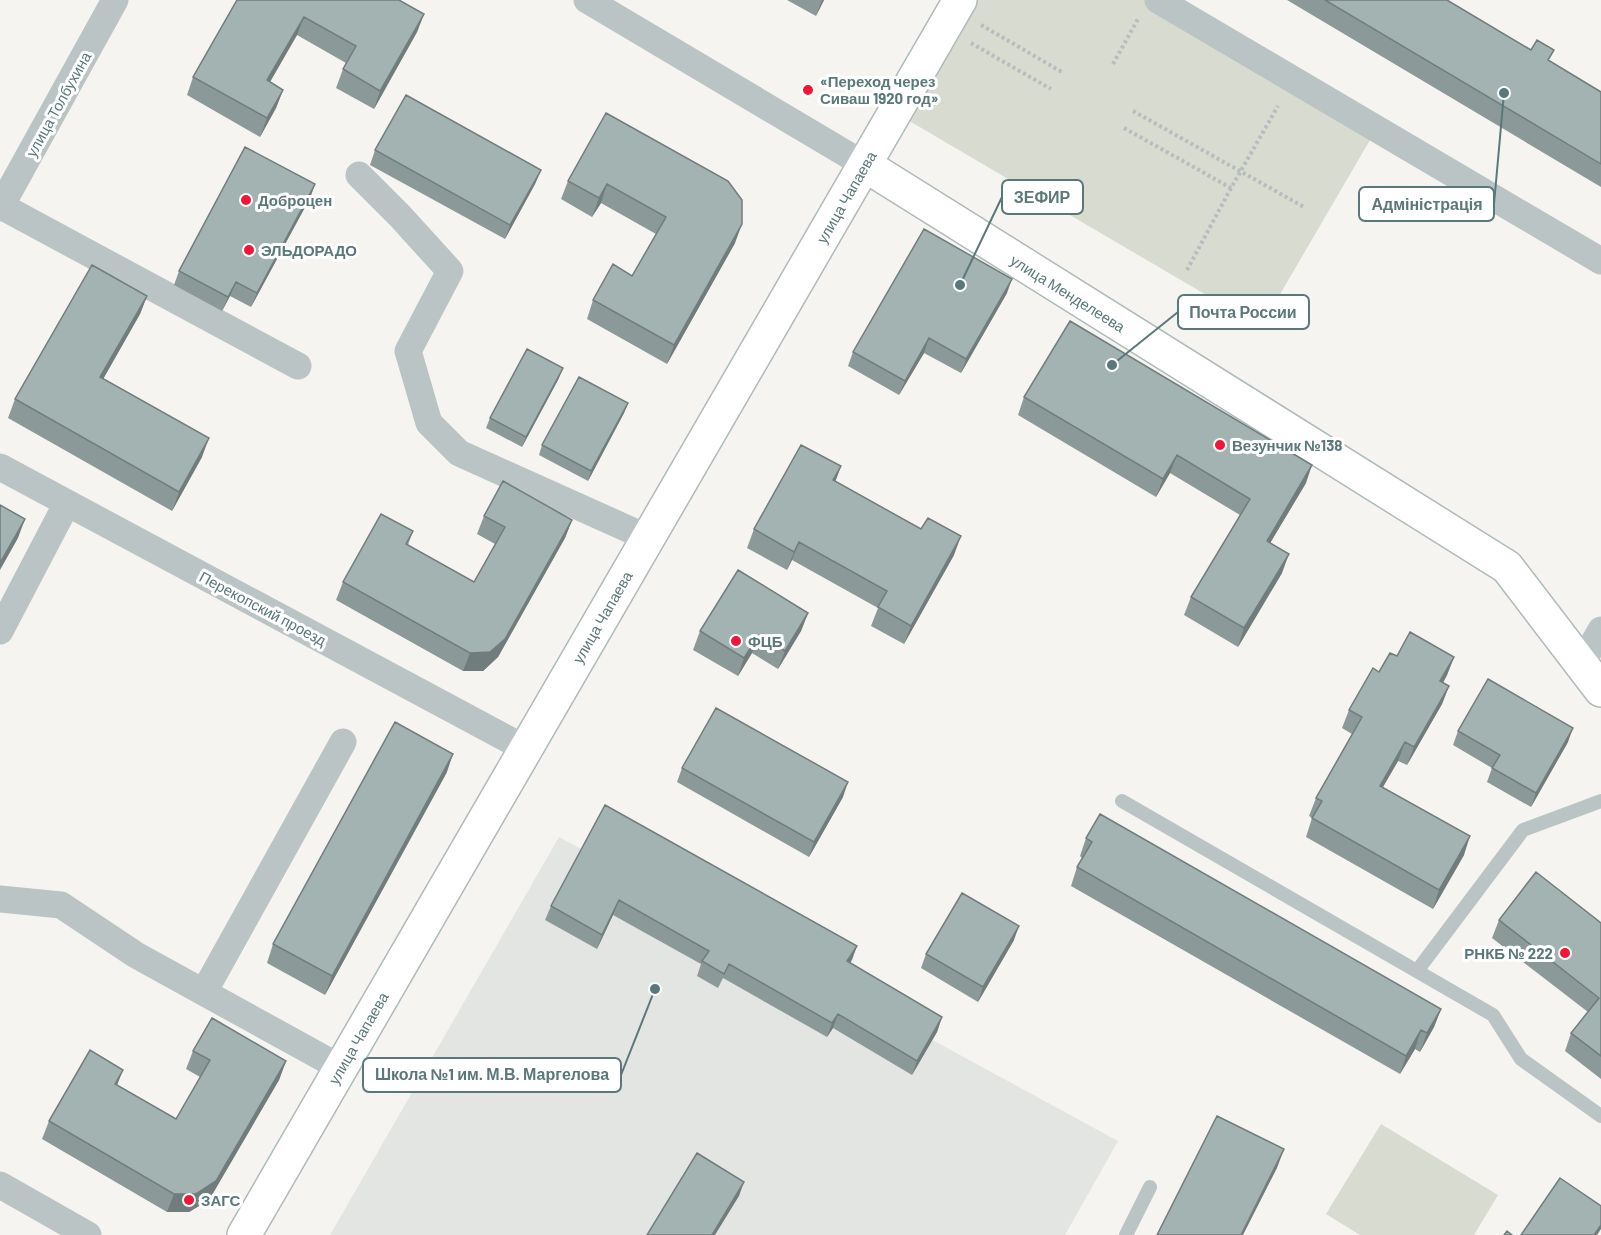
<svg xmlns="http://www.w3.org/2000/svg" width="1601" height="1235" viewBox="0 0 1601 1235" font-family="Barlow,sans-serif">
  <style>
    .built { fill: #e3e5e3 }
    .green { fill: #d8dbd0 }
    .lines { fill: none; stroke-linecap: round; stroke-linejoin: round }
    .secondary-casing { stroke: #afbabb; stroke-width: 36 }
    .path { stroke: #b7bdbe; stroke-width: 4; stroke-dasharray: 3 3; stroke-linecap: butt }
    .lane { stroke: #bbc4c4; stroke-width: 14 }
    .street { stroke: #bbc4c4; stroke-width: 27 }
    .secondary { stroke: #fff; stroke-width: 33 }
    .wall { fill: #8b9a99 }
    .shaded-wall { fill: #717d7d }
    .building { fill: #a2b3b2; stroke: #717d7d; stroke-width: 1.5 }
    .poi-dot { fill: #f11636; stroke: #fff; stroke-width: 2 }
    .labels { text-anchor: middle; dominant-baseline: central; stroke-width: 6; stroke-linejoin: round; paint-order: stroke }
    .poi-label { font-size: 15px; font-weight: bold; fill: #5a7879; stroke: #fff; text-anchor: start }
    .street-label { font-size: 15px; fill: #5a7879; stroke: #fff }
    .leader { fill: none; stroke: #5a7879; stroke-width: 2 }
    .callout-dot { fill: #5a7879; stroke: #fff; stroke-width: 2 }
    .callout { fill: #fff; stroke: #5a7879; stroke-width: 2 }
    .callout-label { font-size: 16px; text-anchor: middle; font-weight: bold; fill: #5a7879 }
  </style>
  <rect width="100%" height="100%" fill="#f6f4f1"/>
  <path class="built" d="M559 837 1118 1141 1065 1235H330Z"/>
  <path class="green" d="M960 0H1158L1377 128 1261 327 894 112Z
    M1381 1124 1498 1195 1474 1235H1360L1326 1214Z"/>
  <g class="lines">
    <g class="secondary-casing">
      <path id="secondary" d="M865 165 1507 567 1601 690
        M244 1235 960 0"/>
    </g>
    <path class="path" d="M981 25 1062 72
      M971 43 1051 89
      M1113 64 1138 19
      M1133 111 1304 207
      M1124 128 1231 188
      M1187 270 1231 188 1278 106"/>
    <path class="lane" d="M1122 801 1493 1015 1521 1059 1601 1116
      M1417 971 1523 830 1601 801
      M1126 1235 1150 1187"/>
    <path class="street" d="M587 0 865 165
      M1158 0 1601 261
      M359 175 400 216 450 271 408 351 429 423 459 453 648 538
      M1 206 298 366
      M0 208 115 0
      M0 467 526 749
      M0 631 67 503
      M1582 663 1601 630
      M0 899 61 905 136 955 341 1068
      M204 992 343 742
      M0 1185 88 1235"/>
    <use href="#secondary" class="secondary"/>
  </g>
  <path class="wall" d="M237 0 424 14 417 32 374 109 336 88 343 69 346 63 297 35 270 82 283 90 276 108 260 137 187 95 193 77Z
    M787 0H824L816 16Z
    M1287 0H1447L1601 92V187Z
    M606 113 735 243 667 364 587 319 593 300 632 276 656 234 601 203 592 217 561 199 568 181Z
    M375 150 541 170 535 184 505 239 370 165Z
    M315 184 310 198 251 307 230 296 222 311 174 285 179 271Z
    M1007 293 961 373 924 353 899 395 848 366 853 352Z
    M147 296 140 314 103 379 202 457 172 511 8 418 15 399Z
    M559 378 522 447 486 428 490 418Z
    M1024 397 1306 483 1270 543 1282 573 1238 647 1184 615 1191 597 1240 515 1170 473 1156 497 1018 415Z
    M628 403 624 413 588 481 539 455 542 445Z
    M841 466 835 482 954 555 904 644 871 626 878 608 792 560 787 570 747 548 754 529Z
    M484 516 572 520 565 538 498 657 483 671H463L336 600 343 582 413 531 408 545 474 582 495 544 477 534Z
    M808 613 801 631 778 669 752 653 738 676 693 650 700 631Z
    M1397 656 1454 657 1447 675 1443 683 1449 686 1442 704 1407 765 1398 761 1383 787 1464 855 1433 909 1306 837 1312 818 1309 816 1316 798 1352 734 1342 728 1349 710 1379 672Z
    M1458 731 1568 742 1531 807 1487 782 1492 768 1453 745Z
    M682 768 843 797 809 857 677 782Z
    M447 772 325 995 267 963 273 944Z
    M605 805 857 946 850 963 942 1017 937 1032 912 1075 833 1028 827 1037 723 978 718 988 697 976 701 964 613 915 597 949 545 920 551 906Z
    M1086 838 1441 1009 1434 1027 1420 1052 1415 1049 1400 1074 1071 886 1077 867 1082 858 1080 856Z
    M1499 920 1601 923V1079L1565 1051 1571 1033 1588 1012 1492 938Z
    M1014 940 978 1002 921 968 926 954Z
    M193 1051 286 1061 279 1080 209 1200 189 1212H167L42 1139 49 1121 117 1085 176 1119 200 1077 186 1069Z"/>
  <path class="shaded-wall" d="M822 0H824L816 16Z
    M424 14 417 32 374 109 380 91Z
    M304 17 297 35 260 99 267 80Z
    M283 90 276 108 260 137 267 118Z
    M541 170 535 184 505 239 510 225Z
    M315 184 310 198 251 307 257 293Z
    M607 184 601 203 592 217 599 198Z
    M742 224 735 243 667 364 674 345Z
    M1012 279 1007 293 961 373 966 359Z
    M236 282 230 296 222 311 228 297Z
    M147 296 140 314 94 395 100 377Z
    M929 338 924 353 899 395 905 381Z
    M563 368 559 378 522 447 526 437Z
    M628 403 624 413 588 481 591 471Z
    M209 438 202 457 172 511 179 492Z
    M1177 455 1170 473 1156 497 1163 479Z
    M1312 465 1306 483 1260 560 1267 541Z
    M841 466 834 485 833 480Z
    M25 519 18 538 0 570V563Z
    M572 520 565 538 498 657 483 671H463L470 653Z
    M961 536 954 555 904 644 911 626Z
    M799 542 792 560 787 570 794 552Z
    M1289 554 1282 573 1238 647 1244 628Z
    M808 613 801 631 778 669 785 651Z
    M759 635 752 653 738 676 744 658Z
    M1454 657 1447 675 1434 699 1440 681Z
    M1449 686 1442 704 1407 765 1414 747Z
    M1573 728 1568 742 1531 807 1536 793Z
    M1405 742 1398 761 1373 804 1380 786Z
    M453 754 447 772 325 995 332 976Z
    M848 782 843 797 809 857 814 842Z
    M1470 836 1464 855 1433 909 1439 890Z
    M619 900 613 915 597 949 602 935Z
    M1019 926 1014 940 978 1002 983 987Z
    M857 946 852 960 842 975 847 961Z
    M1441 1009 1434 1027 1420 1052 1427 1033Z
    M838 1014 833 1028 827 1037 832 1023Z
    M942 1017 937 1032 912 1075 917 1061Z
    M1421 1030 1415 1049 1400 1074 1406 1056Z
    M286 1061 279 1080 209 1200 189 1212H167L174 1194Z
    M123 1070 116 1088 115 1084Z
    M1284 1149 1277 1168 1243 1235H1241Z
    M744 1182 739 1196 715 1235H712Z
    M1601 1225V1229L1597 1235H1594Z"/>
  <path class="building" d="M237 0H399L424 14 380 91 343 69 356 46 304 17 267 80 283 90 267 118 193 77Z
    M1325 0H1447L1531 50 1537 40 1554 50 1548 60 1601 92V164Z
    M406 95 541 170 510 225 375 150Z
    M606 113 728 181 742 200V224L674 345 593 300 613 264 632 276 666 217 607 184 599 198 568 181Z
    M245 147 315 184 257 293 236 282 228 297 179 271Z
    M924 229 1012 279 966 359 929 338 905 381 853 352Z
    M92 265 147 296 100 377 209 438 179 492 15 399Z
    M1070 321 1312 465 1267 541 1289 554 1244 628 1191 597 1250 499 1177 455 1163 479 1024 397Z
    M527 349 563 368 526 437 490 418Z
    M579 377 628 403 591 471 542 445Z
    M801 445 841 466 833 480 921 529 928 518 961 536 911 626 878 607 887 591 799 542 794 552 754 529Z
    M503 481 572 520 505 639 490 652 470 653 343 582 381 514 413 531 406 544 474 582 505 527 484 516Z
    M0 505 25 519 0 563Z
    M738 570 808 613 785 651 759 635 744 658 700 631Z
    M1410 632 1454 657 1440 681 1449 686 1414 747 1405 742 1380 786 1470 836 1439 890 1312 818 1322 801 1316 798 1362 717 1349 710 1373 668 1379 672 1390 653 1397 656Z
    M1488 679 1573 728 1536 793 1492 768 1500 755 1458 731Z
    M716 708 848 782 814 842 682 768Z
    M395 722 453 754 332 976 273 944Z
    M605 805 857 946 847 961 942 1017 917 1061 838 1014 832 1023 729 964 724 974 702 961 709 951 619 900 602 935 551 906Z
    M1100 814 1441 1009 1427 1033 1421 1030 1406 1056 1077 867 1092 842 1086 838Z
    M1536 872 1601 923V1056L1571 1033 1599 998 1499 920Z
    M962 893 1019 926 983 987 926 954Z
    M212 1018 286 1061 216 1181 196 1194H174L49 1121 90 1050 123 1070 115 1084 176 1119 210 1060 193 1051Z
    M1217 1116 1284 1149 1241 1235H1157Z
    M697 1153 744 1182 712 1235H647Z
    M1560 1178 1601 1206V1225L1594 1235H1521Z
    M1507 1231 1512 1235H1504Z"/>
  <g class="poi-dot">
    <circle cx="808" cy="90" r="6"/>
    <circle cx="246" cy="200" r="6"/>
    <circle cx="249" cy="250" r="6"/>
    <circle cx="1220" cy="445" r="6"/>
    <circle cx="736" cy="641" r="6"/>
    <circle cx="1565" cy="953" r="6"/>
    <circle cx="189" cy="1200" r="6"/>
  </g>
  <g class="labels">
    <g class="poi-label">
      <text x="820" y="81">«Переход через<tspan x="820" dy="17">Сиваш 1920 год»</tspan></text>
      <text x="258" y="200">Доброцен</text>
      <text x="261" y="250">ЭЛЬДОРАДО</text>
      <text x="1232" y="445">Везунчик №138</text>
      <text x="748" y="641">ФЦБ</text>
      <text x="1553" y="953" text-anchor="end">РНКБ № 222</text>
      <text x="201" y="1200">ЗАГС</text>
    </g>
    <g class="street-label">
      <text transform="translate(58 104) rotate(-61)">улица Толбухина</text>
      <text transform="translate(846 197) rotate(-60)">улица Чапаева</text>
      <text transform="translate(1068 293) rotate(32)">улица Менделеева</text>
      <text transform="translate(263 608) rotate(28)">Перекопский проезд</text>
      <text transform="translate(602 617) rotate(-60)">улица Чапаева</text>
      <text transform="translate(358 1038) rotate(-60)">улица Чапаева</text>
    </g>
  </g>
  <path class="leader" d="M960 285L1002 197M1504 93L1494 204M1112 365L1178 312M655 989L621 1075"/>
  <g class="callout-dot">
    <circle cx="960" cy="285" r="6"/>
    <circle cx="1504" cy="93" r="6"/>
    <circle cx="1112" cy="365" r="6"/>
    <circle cx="655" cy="989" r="6"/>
  </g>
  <g class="callout">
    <rect x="1002" y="180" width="81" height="34" rx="6"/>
    <rect x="1359" y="187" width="135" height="34" rx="6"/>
    <rect x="1178" y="295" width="131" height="34" rx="6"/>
    <rect x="363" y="1058" width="258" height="34" rx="6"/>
  </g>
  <g class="callout-label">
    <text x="1042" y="203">ЗЕФИР</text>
    <text x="1427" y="210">Адміністрація</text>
    <text x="1243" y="318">Почта России</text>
    <text x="492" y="1080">Школа №1 им. М.В. Маргелова</text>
  </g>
</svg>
